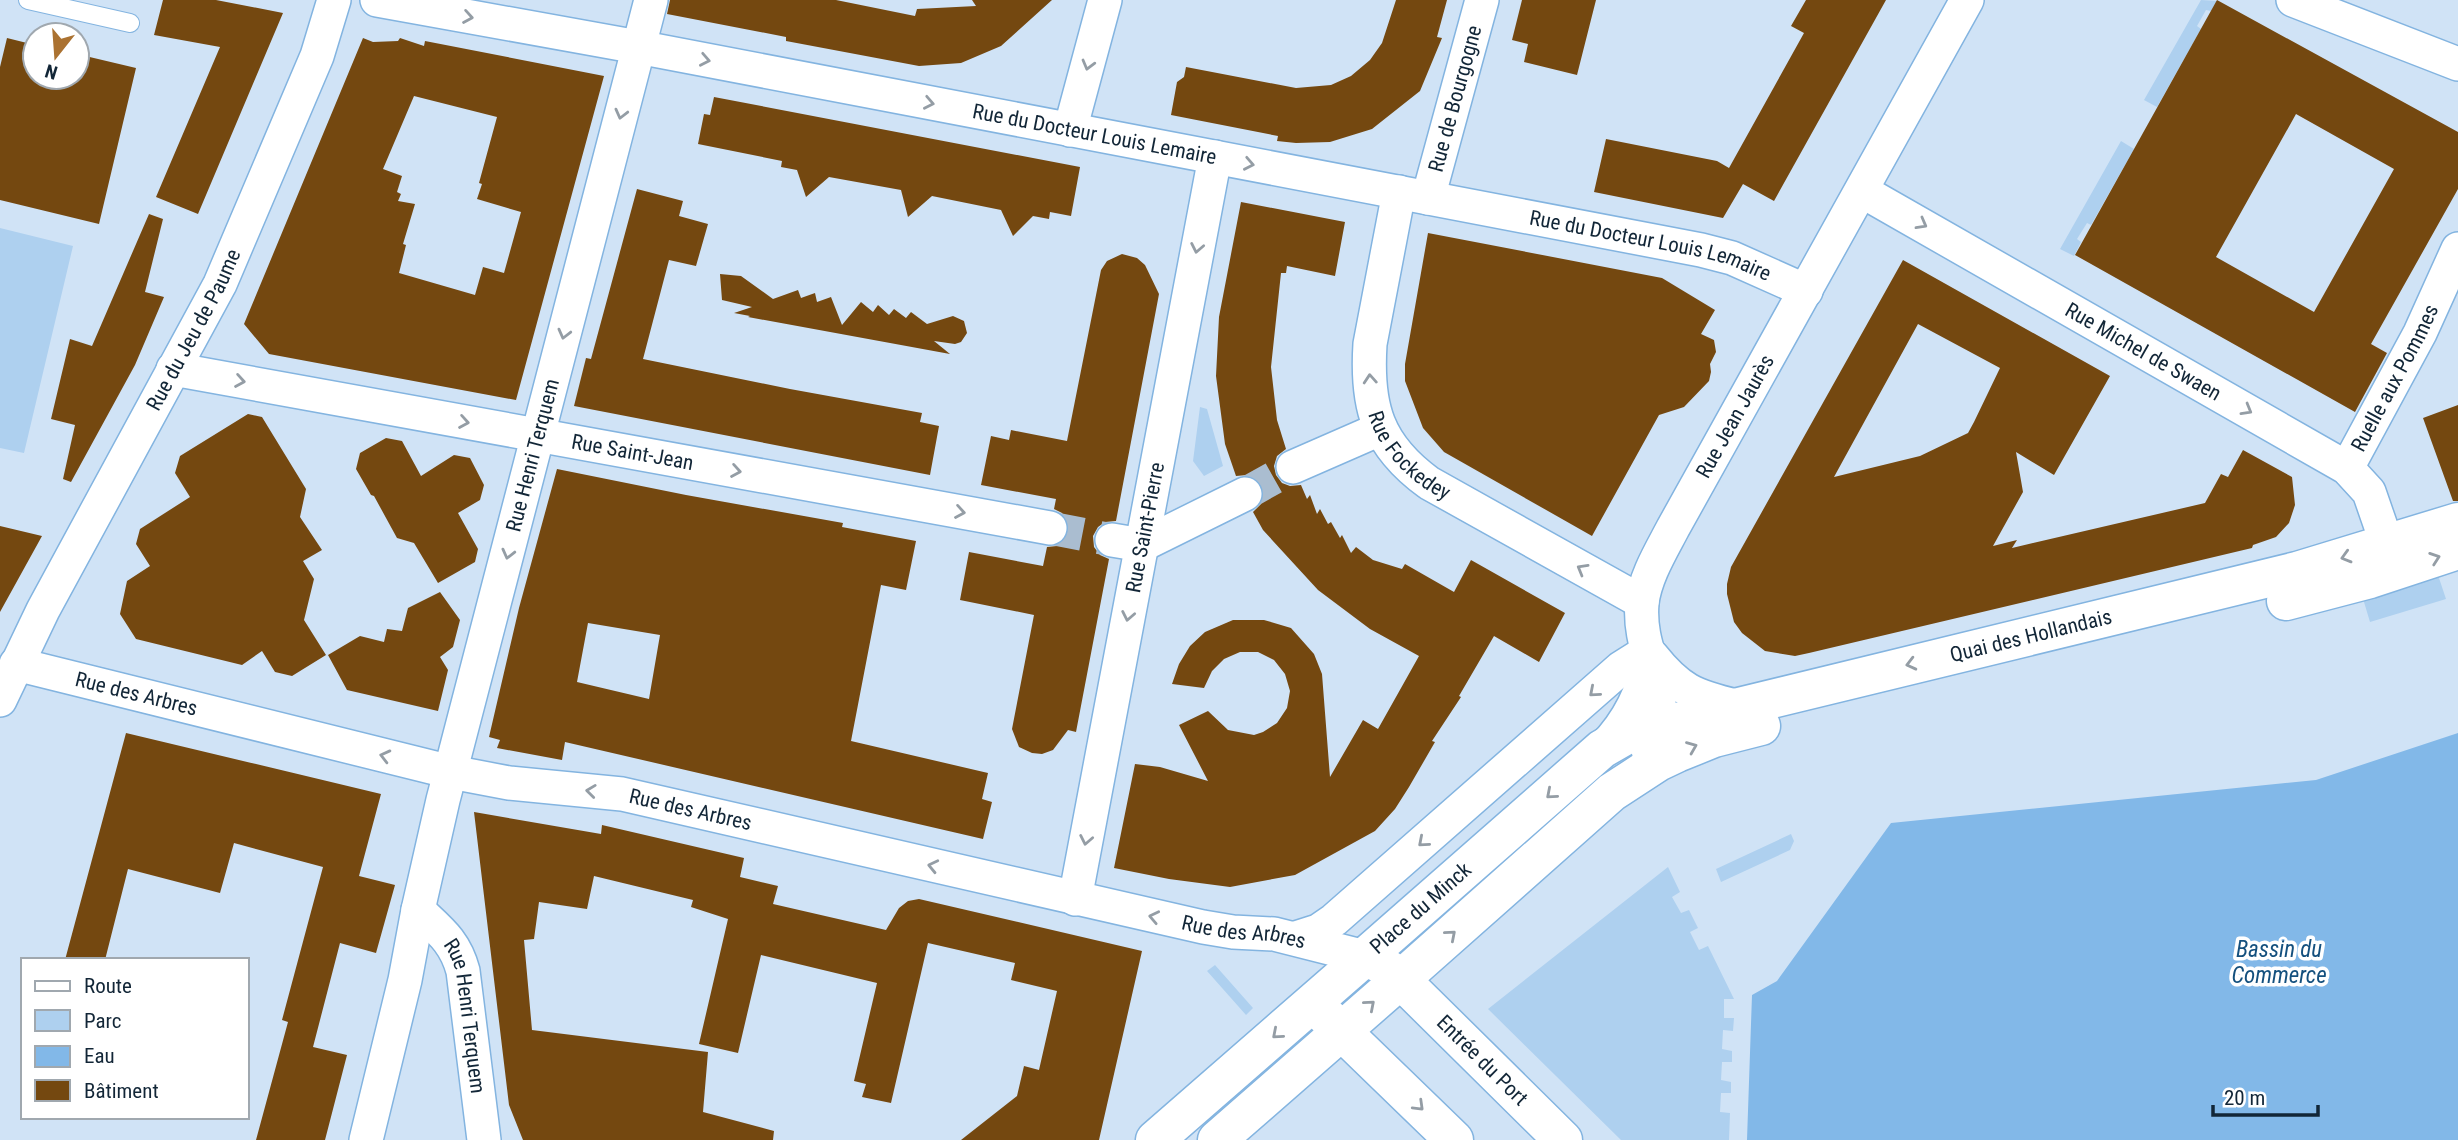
<svg xmlns="http://www.w3.org/2000/svg" width="2458" height="1140" viewBox="0 0 2458 1140" font-family="'Roboto Condensed',sans-serif">
  <style>
    .green { fill: #aed0ef }
    .water { fill: #82b8e8 }
    .building { fill: #744810; fill-rule: evenodd }
    .lines { fill: none; stroke-linecap: round; stroke-linejoin: round }
    .minor-tunnel { stroke: #aabdd0; stroke-width: 33; stroke-dasharray: 33 17; stroke-linecap: butt }
    .service-casing { stroke: #83b4e0; stroke-width: 20 }
    .minor-casing { stroke: #83b4e0; stroke-width: 36 }
    .tertiary-casing { stroke: #83b4e0; stroke-width: 41 }
    .secondary-casing { stroke: #83b4e0; stroke-width: 41 }
    .service { stroke: #fff; stroke-width: 18 }
    .minor { stroke: #fff; stroke-width: 33 }
    .tertiary { stroke: #fff; stroke-width: 38 }
    .secondary { stroke: #fff; stroke-width: 38 }
    .oneway { stroke: #949da5 }
    .labels { text-anchor: middle; dominant-baseline: central; stroke-width: 7; stroke-linejoin: round; paint-order: stroke }
    .street-label { font-size: 21px; fill: #122637; stroke: #fff }
    .water-label { font-size: 23px; font-style: italic; fill: #14507e; stroke: #fff }
  </style>
  <rect width="100%" height="100%" fill="#d0e3f6"/>
  <path class="green" d="M2201 0 2217 1 2211 11 2206 10 2197 26 2201 29 2157 107 2144 100Z
    M2121 141 2134 149 2091 225 2087 223 2077 239 2081 242 2074 256 2060 249Z
    M0 228 73 246 24 453 0 448Z
    M1200 407 1207 409 1223 466 1204 476 1193 461Z
    M2436 569 2446 599 2370 622 2361 592Z
    M1791 834 1794 841 1790 850 1721 882 1716 869Z
    M1668 867 1680 892 1672 897 1681 913 1689 910 1698 928 1690 932 1699 950 1708 946 1734 999H1724V1018H1734L1733 1031 1723 1030 1722 1049 1732 1051V1062H1722L1721 1080 1731 1082V1093H1721L1720 1112 1730 1113 1729 1140H1621L1488 1009Z
    M1215 965 1253 1008 1246 1015 1207 971Z"/>
  <path class="water" d="M2458 733V1140H1747L1752 995 1777 981 1891 823 2316 780Z"/>
  <path class="building" d="M163 0H216L283 13 198 214 156 197 220 47 154 35Z
    M670 0H836L915 16 917 9 976 6 972 0H1052L1001 46 961 63 919 66 786 41V37L667 14Z
    M1396 0H1447L1437 37 1442 38 1420 91 1372 129 1330 142 1296 143 1277 141 1278 136 1171 115 1177 82 1184 77 1186 67 1296 88 1331 85 1351 76 1370 60 1382 43Z
    M1522 0H1596L1577 75 1524 62 1528 44 1512 40Z
    M1806 0H1886L1774 201 1743 184 1723 218 1594 192 1606 139 1717 161 1729 168 1804 33 1791 26Z
    M2217 0 2458 132V189L2371 344 2387 353 2355 412 2075 255ZM2296 114 2394 169 2314 312 2216 257Z
    M7 38 35 45V77H77V54L136 68 99 224 0 200V67Z
    M363 38 373 42 398 41 400 38 424 46 425 41 604 76 516 400 269 354 244 324ZM414 96 497 117 479 183 482 184 477 199 521 212 504 273 483 267 475 295 399 273 406 245 403 244 415 204 398 201 401 194 397 192 402 176 383 169Z
    M714 97 1080 167 1071 216 1050 212 1049 219 1033 216 1013 236 1001 210 932 196 908 217 901 190 829 177 806 197 797 170 781 167 782 161 698 144 704 114 710 115Z
    M637 189 683 201 679 216 708 224 696 266 669 260 643 359 790 389 922 413 920 422 939 426 930 475 574 406 586 358 591 359Z
    M1241 202 1345 222 1335 276 1287 266 1286 273H1281L1271 367 1277 420 1286 449 1277 456 1274 466 1276 475 1282 483 1290 486 1301 485 1307 499 1310 495 1317 514 1320 509 1328 524 1331 522 1340 538 1342 535 1351 553 1356 547 1373 560 1402 569 1405 564 1454 592 1471 560 1565 613 1539 662 1494 636 1459 696 1461 697 1432 741 1435 742 1409 787 1395 809 1375 831 1295 875 1230 887 1169 879 1114 868 1135 764 1160 767 1208 781 1179 725 1208 711 1228 730 1254 735 1263 732 1277 723 1287 708 1290 691 1285 674 1274 660 1258 652H1240L1224 659 1212 671 1204 688 1172 684 1179 664 1190 646 1205 632 1233 620H1264L1291 628 1314 654 1322 674 1330 777 1363 720 1378 729 1419 656 1370 629 1318 590 1263 530 1253 512 1261 504 1264 495 1262 485 1255 478 1247 475 1236 476 1225 444 1216 376 1219 317Z
    M149 214 163 219 145 292 164 297 135 365 71 482 63 479 75 425 51 419 70 339 92 346Z
    M1428 233 1662 278 1715 310 1701 334 1714 340 1716 352 1710 364 1711 372 1709 381 1684 407 1659 415 1592 536 1444 452 1423 428 1405 381V364Z
    M1122 254 1137 258 1145 265 1159 294 1116 521 1105 522 1098 527 1093 536 1094 547 1100 555 1109 559 1076 732 1068 730 1053 750 1042 754 1032 753 1019 747 1012 729 1034 615 960 600 969 552 1043 566 1047 547 1057 546 1065 540 1069 532 1068 521 1062 513 1054 509 1056 499 981 485 991 436 1009 440 1011 430 1067 441 1101 270 1107 261Z
    M1903 260 2110 376 2054 475 2016 452 2023 492 1993 546 2017 540 2012 548 2205 503 2221 474 2228 477 2243 450 2292 477 2295 505 2289 523 2276 537 2253 545 2252 548 1809 653 1795 656 1765 651 1742 633 1734 622 1727 594V584L1731 567ZM1918 324 2000 368 1974 422 1968 433 1920 456 1834 477Z
    M720 274 741 276 773 299 798 290 801 298 815 293 817 302 831 297 842 325 861 302 873 312 878 305 889 315 894 309 906 318 911 312 927 324 953 316 964 321 967 333 961 342 955 344 934 341 950 354 748 317 750 316 734 313 752 307 722 300Z
    M2458 405V501H2453L2423 418Z
    M248 414 262 417 306 489 300 517 322 550 303 561 314 579 304 620 326 655 292 676 275 672 262 651 242 665 136 639 120 614 127 581 150 566 136 544 140 529 190 497 175 473 180 456Z
    M386 438 402 441 421 476 454 455 470 458 484 485 480 500 458 513 478 549 475 562 438 583 414 543 397 538 374 496 371 495 356 469 360 453Z
    M557 469 686 495 843 523 842 527 916 541 906 590 881 585 851 741 988 773 982 799 992 802 983 839 565 742 562 760 497 748 500 740 489 737 519 608ZM588 623 660 635 649 699 577 682Z
    M0 526 42 536 0 612Z
    M440 592 460 620 453 647 440 657 448 670 438 711 347 690 328 655 360 636 384 642 387 629 402 631 408 608Z
    M126 733 381 794 359 876 395 885 376 953 340 943 313 1047 347 1055 325 1140H256L288 1022 282 1020 323 867 234 843 220 893 128 869 105 960H65Z
    M474 812 601 834 602 825 744 858 740 877 778 886 773 904 886 930 899 908 908 901 919 899 1142 951 1099 1140H961L1017 1096 1024 1066 1039 1070 1057 991 1011 980 1015 963 928 943 891 1103 862 1097 866 1084 854 1081 877 983 761 955 738 1053 699 1044 728 919 691 907 693 900 594 876 587 909 539 902 534 939 524 940 532 1030 708 1052 703 1112 774 1131 773 1140H523L509 1105Z"/>
  <g class="lines">
    <path class="minor-tunnel" d="M1245 494 1293 467
      M1050 528 1112 540"/>
    <g class="service-casing">
      <path id="service" d="M28 0 130 23"/>
    </g>
    <g class="minor-casing">
      <g id="minor">
        <path id="s1" d="M377 0 638 47 1701 250 1732 258 1806 291"/>
        <path d="M2293 0 2458 64"/>
        <path d="M1070 130 1105 0"/>
        <path id="s2" d="M1862 191 2347 468 2369 492 2387 544"/>
        <path id="s3" d="M1399 192 1370 344C1366 407 1377 445 1429 483L1642 602"/>
        <path id="s4" d="M1428 198 1482 0"/>
        <path id="s5" d="M173 369 1050 528"/>
        <path d="M1293 467 1380 429"/>
        <path id="s6" d="M2347 468 2420 333 2458 249"/>
        <path d="M1112 540 1142 545 1245 494"/>
        <path d="M1652 656C1679 690 1694 696 1736 706"/>
        <path id="s7" d="M16 664 451 772 509 783 622 794 1203 927 1233 932 1274 934 1365 957"/>
        <path id="s8" d="M0 700 43 610 220 284 317 56 334 0"/>
        <path d="M1603 748C1628 722 1644 693 1648 657"/>
        <path id="s9" d="M1648 750C1678 687 1637 660 1642 603 1645 577 1661 551 1673 528L1967 0"/>
        <path id="s10" d="M1075 899 1215 157"/>
        <path id="s11" d="M418 910C439 930 455 941 463 971L484 1140"/>
        <path d="M1296 938 1318 931 1334 920 1621 668 1648 651"/>
        <path id="s12" d="M366 1140 405 980 418 910 443 800 651 0"/>
      </g>
    </g>
    <g class="tertiary-casing">
      <g id="tertiary">
        <path d="M2286 601 2370 579 2458 550"/>
        <path id="s13" d="M1365 957 1602 749 1628 734 2297 571 2458 522"/>
        <path d="M1400 980 1612 792 1658 762 1677 753 1714 738 1761 726"/>
      </g>
    </g>
    <g class="secondary-casing">
      <g id="secondary">
        <path d="M1324 1014 1454 1140"/>
        <path id="s14" d="M1155 1140 1365 957 1379 963 1394 973 1563 1140"/>
        <path d="M1217 1140 1400 980"/>
      </g>
    </g>
    <use href="#service" class="service"/>
    <use href="#minor" class="minor"/>
    <use href="#tertiary" class="tertiary"/>
    <use href="#secondary" class="secondary"/>
  </g>
  <defs><path id="oneway-chevron" d="M-2-3.5L2.5 0L-2 3.5" fill="none" stroke-width="1.6" stroke-linecap="round" stroke-linejoin="round" transform="scale(1.75)"/></defs>
  <g class="oneway">
    <use href="#oneway-chevron" transform="translate(468 17) rotate(10)"/>
    <use href="#oneway-chevron" transform="translate(705 60) rotate(11)"/>
    <use href="#oneway-chevron" transform="translate(1088 65) rotate(105)"/>
    <use href="#oneway-chevron" transform="translate(929 103) rotate(11)"/>
    <use href="#oneway-chevron" transform="translate(621 114) rotate(104)"/>
    <use href="#oneway-chevron" transform="translate(1249 164) rotate(11)"/>
    <use href="#oneway-chevron" transform="translate(1922 224) rotate(29)"/>
    <use href="#oneway-chevron" transform="translate(1197 248) rotate(101)"/>
    <use href="#oneway-chevron" transform="translate(564 334) rotate(104)"/>
    <use href="#oneway-chevron" transform="translate(1370 379) rotate(-94)"/>
    <use href="#oneway-chevron" transform="translate(240 381) rotate(10)"/>
    <use href="#oneway-chevron" transform="translate(2247 410) rotate(30)"/>
    <use href="#oneway-chevron" transform="translate(464 422) rotate(10)"/>
    <use href="#oneway-chevron" transform="translate(736 471) rotate(10)"/>
    <use href="#oneway-chevron" transform="translate(960 512) rotate(10)"/>
    <use href="#oneway-chevron" transform="translate(508 554) rotate(104)"/>
    <use href="#oneway-chevron" transform="translate(2346 557) rotate(164)"/>
    <use href="#oneway-chevron" transform="translate(2435 558) rotate(-19)"/>
    <use href="#oneway-chevron" transform="translate(1582 569) rotate(-150)"/>
    <use href="#oneway-chevron" transform="translate(1128 616) rotate(101)"/>
    <use href="#oneway-chevron" transform="translate(1911 664) rotate(166)"/>
    <use href="#oneway-chevron" transform="translate(1594 692) rotate(139)"/>
    <use href="#oneway-chevron" transform="translate(1692 747) rotate(-22)"/>
    <use href="#oneway-chevron" transform="translate(385 756) rotate(-166)"/>
    <use href="#oneway-chevron" transform="translate(591 791) rotate(-173)"/>
    <use href="#oneway-chevron" transform="translate(1551 794) rotate(139)"/>
    <use href="#oneway-chevron" transform="translate(1086 840) rotate(101)"/>
    <use href="#oneway-chevron" transform="translate(1423 842) rotate(139)"/>
    <use href="#oneway-chevron" transform="translate(933 866) rotate(-167)"/>
    <use href="#oneway-chevron" transform="translate(1154 917) rotate(-168)"/>
    <use href="#oneway-chevron" transform="translate(1451 935) rotate(-41)"/>
    <use href="#oneway-chevron" transform="translate(1370 1005) rotate(-41)"/>
    <use href="#oneway-chevron" transform="translate(1277 1034) rotate(139)"/>
    <use href="#oneway-chevron" transform="translate(1419 1106) rotate(44)"/>
  </g>
  <g class="labels">
    <g class="street-label">
      <text stroke="none"><textPath href="#s4" startOffset="103">Rue de Bourgogne</textPath></text>
      <text stroke="none"><textPath href="#s1" startOffset="730">Rue du Docteur Louis Lemaire</textPath></text>
      <text stroke="none"><textPath href="#s1" startOffset="1297">Rue du Docteur Louis Lemaire</textPath></text>
      <text stroke="none"><textPath href="#s8" startOffset="418">Rue du Jeu de Paume</textPath></text>
      <text stroke="none"><textPath href="#s2" startOffset="324">Rue Michel de Swaen</textPath></text>
      <text stroke="none"><textPath href="#s6" startOffset="102">Ruelle aux Pommes</textPath></text>
      <text stroke="none"><textPath href="#s9" startOffset="360">Rue Jean Jaurès</textPath></text>
      <text stroke="none"><textPath href="#s3" startOffset="280">Rue Fockedey</textPath></text>
      <text stroke="none"><textPath href="#s5" startOffset="467">Rue Saint-Jean</textPath></text>
      <text stroke="none"><textPath href="#s12" startOffset="705">Rue Henri Terquem</textPath></text>
      <text stroke="none"><textPath href="#s10" startOffset="378">Rue Saint-Pierre</textPath></text>
      <text stroke="none"><textPath href="#s13" startOffset="760">Quai des Hollandais</textPath></text>
      <text stroke="none"><textPath href="#s7" startOffset="124">Rue des Arbres</textPath></text>
      <text stroke="none"><textPath href="#s7" startOffset="691">Rue des Arbres</textPath></text>
      <text stroke="none"><textPath href="#s13" startOffset="74">Place du Minck</textPath></text>
      <text stroke="none"><textPath href="#s7" startOffset="1258">Rue des Arbres</textPath></text>
      <text stroke="none"><textPath href="#s11" startOffset="122">Rue Henri Terquem</textPath></text>
      <text stroke="none"><textPath href="#s14" startOffset="436">Entrée du Port</textPath></text>
    </g>
    <g class="water-label">
      <text x="2279" y="949">Bassin du<tspan x="2279" dy="26">Commerce</tspan></text>
    </g>
  </g>
  <rect x="21" y="958" width="228" height="161" fill="#ffffff" stroke="#a0a8af" stroke-width="2"/>
  <rect x="35" y="981" width="35" height="10" fill="#ffffff" stroke="#a0a8af" stroke-width="2"/>
  <text x="84" y="993" font-size="21" fill="#122637">Route</text>
  <rect x="35" y="1010" width="35" height="21" fill="#aed0ef" stroke="#a0a8af" stroke-width="2"/>
  <text x="84" y="1028" font-size="21" fill="#122637">Parc</text>
  <rect x="35" y="1046" width="35" height="21" fill="#82b8e8" stroke="#a0a8af" stroke-width="2"/>
  <text x="84" y="1063" font-size="21" fill="#122637">Eau</text>
  <rect x="35" y="1080" width="35" height="21" fill="#744810" stroke="#a0a8af" stroke-width="2"/>
  <text x="84" y="1098" font-size="21" fill="#122637">Bâtiment</text>
  <g transform="translate(56 56) rotate(197)"><circle r="33" fill="#ffffff" stroke="#a0a8af" stroke-width="2"/>
  <path d="M0-5L12 26L0 18L-12 26Z" fill="#ab7231"/>
  <text y="-10" font-size="19" font-weight="bold" text-anchor="middle" fill="#122637">N</text>
  </g>
  <path d="M2213 1105v10h105v-10" fill="none" stroke="#122637" stroke-width="3.5"/>
  <text x="2224" y="1105" font-size="21" fill="#122637" stroke="#ffffff" stroke-width="5" paint-order="stroke">20 m</text>
</svg>
